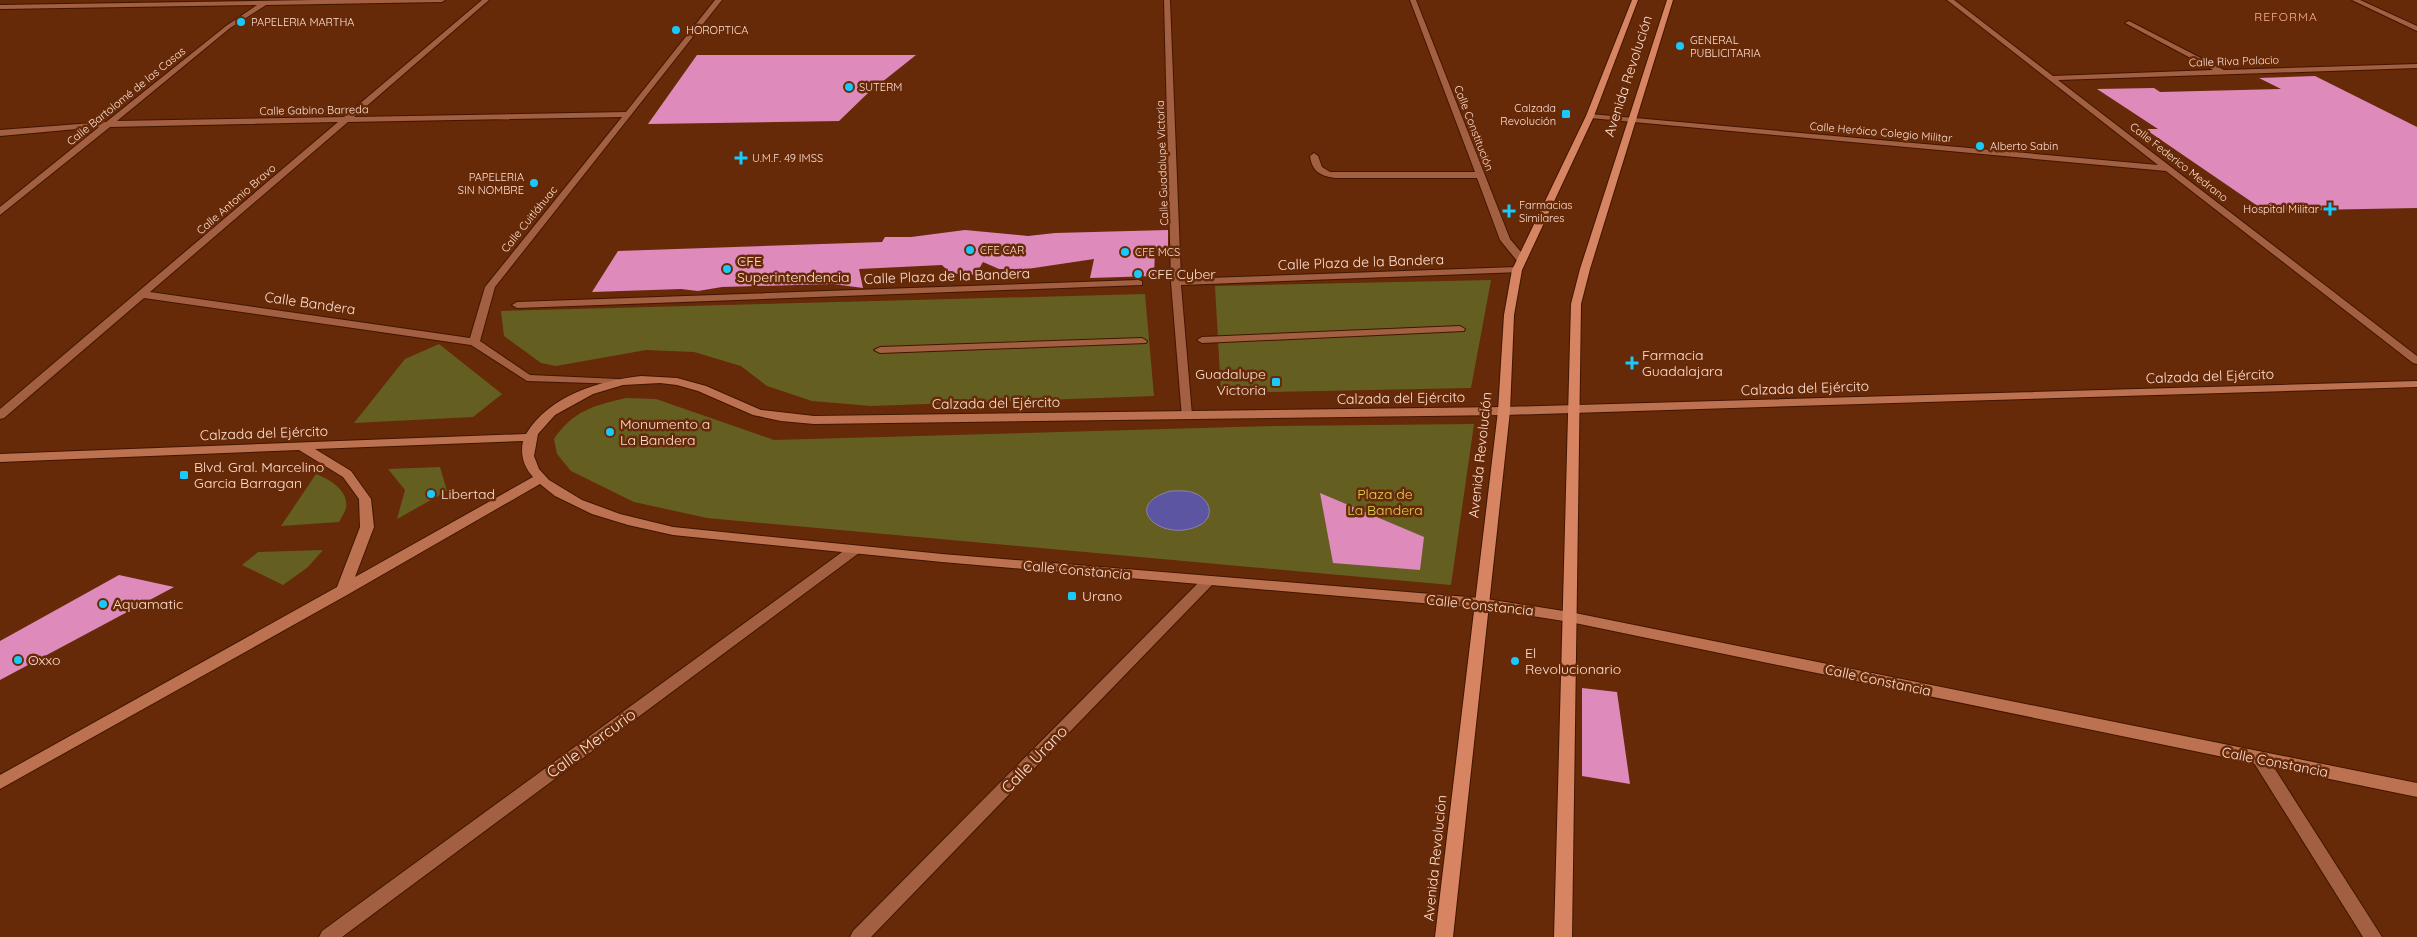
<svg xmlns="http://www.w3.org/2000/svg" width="2417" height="937" viewBox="0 0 2417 937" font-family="Quicksand,sans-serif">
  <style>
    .green { fill: #645f21 }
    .water { fill: #5c56a2; stroke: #8d7fb0 }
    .building { fill: #de8abb }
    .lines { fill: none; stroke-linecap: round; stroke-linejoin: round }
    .pedestrian-casing { stroke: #421500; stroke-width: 2 }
    .minor-casing { stroke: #421500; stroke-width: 2 }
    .secondary-casing { stroke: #421500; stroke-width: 2 }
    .primary-casing { stroke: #421500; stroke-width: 2 }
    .pedestrian { fill: #a25f42; fill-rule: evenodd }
    .minor { fill: #a25f42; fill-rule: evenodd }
    .secondary { fill: #bc7251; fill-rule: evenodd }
    .primary { fill: #d68461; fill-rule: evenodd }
    .poi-dot { fill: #18cafc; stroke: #662a09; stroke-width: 2 }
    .labels { text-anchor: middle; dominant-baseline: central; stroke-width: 5; stroke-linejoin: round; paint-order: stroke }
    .far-poi-label { font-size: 11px; fill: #fedfd2; stroke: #662a09; text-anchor: start }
    .far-street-label { font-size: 11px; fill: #fedfd2; stroke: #662a09 }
    .far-neighbourhood-label { font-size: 12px; letter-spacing: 1px; fill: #fbb292; stroke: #662a09 }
    .street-label { font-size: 14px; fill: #fedfd2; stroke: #662a09 }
    .poi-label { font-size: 14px; fill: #fedfd2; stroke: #662a09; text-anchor: start }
    .park-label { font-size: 14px; fill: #dfd453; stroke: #662a09 }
    .near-street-label { font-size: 16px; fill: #fedfd2; stroke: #662a09 }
  </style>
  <rect width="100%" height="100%" fill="#662a09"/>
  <path class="green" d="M1491 280 1471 388 1221 393 1215 286Z
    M1145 294 1154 396 871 406 812 401 767 386 741 366 694 352 646 350 556 366 541 363 504 336 501 311Z
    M439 344 502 394 473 417 354 423 405 359Z
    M626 398 656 399 774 440 1276 426 1474 424 1451 585 707 518 634 502 571 471 557 454 554 439C574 410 593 406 626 398Z
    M440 467 447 491 397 519 405 490 388 469Z
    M316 474C329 479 349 490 346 508 345 512 341 518 339 522L281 526Z
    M323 550 308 567 283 585 242 565 258 552Z"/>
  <path class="water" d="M1171 491C1179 491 1187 490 1194 493 1211 499 1216 518 1198 526 1161 543 1119 505 1171 491Z"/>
  <path class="building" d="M697 55H916L867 94 839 121 648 124Z
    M2315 76 2417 127V208L2265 211 2145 129H2158L2097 89 2154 88 2160 92 2281 89 2259 78Z
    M965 230 1028 236 1055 233 1168 230V247L1155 250 1154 276 1090 278 1094 259 1027 269H999L983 262 976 274 964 276 948 271 942 265 859 269 863 288 833 284 722 287 698 291 681 289 592 292 618 251 882 242 885 237H911Z
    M1320 493 1424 537 1420 570 1333 563Z
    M119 575 174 587 0 680V641Z
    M1582 688 1617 692 1630 784 1582 776Z"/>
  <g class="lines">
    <g class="pedestrian-casing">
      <path id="pedestrian" d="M1138 280 1142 281V285L517 308 512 305 517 302Z
        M1460 326 1465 329 1464 331 1202 343 1197 340 1202 337Z
        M1142 338 1147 341 1146 343 880 353 874 350 880 347Z"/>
    </g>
    <g class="minor-casing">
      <path id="minor" d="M314 0H445L442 2 266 5 230 28 117 121 344 117 482 0H489L354 117 626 112 715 0H722L495 287 480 341 530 375 618 379 624 382 622 384 527 381 471 345 144 298 4 418 0 419V409L338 122 110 127 0 215V207L99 127 0 136V130L106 122 226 26 257 5 0 9V5ZM622 117 485 287 470 338 150 292 348 122Z
        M1164 0H1170L1181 279 1517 267 1521 268V272L1181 285 1192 415 1186 419 1182 418 1171 282Z
        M1410 0H1416L1510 239 1526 258V262H1518L1500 240 1477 178H1335C1320 176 1312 171 1310 156L1314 153 1318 156 1322 167 1330 172H1475Z
        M1947 0H1954L2053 76 2213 70 2127 24 2125 23 2129 21 2224 70 2417 64V68L2058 80 2417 356V364L2413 363 2166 171 1590 118 1586 116 1590 114 2158 165Z
        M2352 0H2360L2417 26V31Z
        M854 546 861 550 859 553 342 937H319L322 931 849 547Z
        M1208 576 1213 578 1215 581 1213 584 871 937H850L853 931 1203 578Z
        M2260 753 2266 755 2382 937H2363L2254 763 2252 759 2254 755Z"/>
    </g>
    <g class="secondary-casing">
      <path id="secondary" d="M641 376 677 378 706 386 761 410 814 416 1504 407 2417 381V387L1504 415 814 424 781 421 753 415 698 391 677 385 660 383 623 385 593 394 555 415 538 434 534 456 539 469 549 480 582 500 620 514 673 527 942 554 1480 598 1570 612 2417 783V797L1570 622 1480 608 942 562 673 535 628 525 592 514 555 496 540 484 347 595 0 789V775L337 587 360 527 359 499 343 477 299 450 0 462V454L526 434C550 395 599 381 641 376ZM523 441C520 455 524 467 533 477L355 577 374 527 371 499 351 471 315 449Z"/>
    </g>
    <g class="primary-casing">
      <path id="primary" d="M1632 0H1638L1594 116 1522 270 1514 315 1510 411 1453 937H1435L1498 411 1504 315 1512 270 1586 116Z
        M1667 0H1673L1590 269 1581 304 1572 937H1554L1571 304 1580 269Z"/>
    </g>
    <use href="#pedestrian" class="pedestrian"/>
    <use href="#minor" class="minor"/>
    <use href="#secondary" class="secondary"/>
    <use href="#primary" class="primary"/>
  </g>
  <g class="poi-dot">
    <circle cx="241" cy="22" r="5"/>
    <circle cx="676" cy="30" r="5"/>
    <circle cx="1680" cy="46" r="5"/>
    <circle cx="849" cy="87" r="5"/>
    <rect x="1561" y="109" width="10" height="10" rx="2.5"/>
    <circle cx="1980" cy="146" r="5"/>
    <path d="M738.5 150.5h5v5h5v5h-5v5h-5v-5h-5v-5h5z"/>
    <circle cx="534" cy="183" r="5"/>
    <path d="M2327.5 201.5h5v5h5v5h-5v5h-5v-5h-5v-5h5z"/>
    <path d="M1506.5 203.5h5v5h5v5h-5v5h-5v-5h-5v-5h5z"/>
    <circle cx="970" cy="250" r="5"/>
    <circle cx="1125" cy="252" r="5"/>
    <circle cx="727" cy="269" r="5"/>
    <circle cx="1138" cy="274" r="5"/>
    <path d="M1629.5 355.5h5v5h5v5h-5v5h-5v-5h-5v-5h5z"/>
    <rect x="1271" y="377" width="10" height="10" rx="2.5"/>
    <circle cx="610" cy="432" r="5"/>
    <rect x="179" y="470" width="10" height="10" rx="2.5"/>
    <circle cx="431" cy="494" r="5"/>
    <rect x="1067" y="591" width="10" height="10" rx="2.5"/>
    <circle cx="103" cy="604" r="5"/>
    <circle cx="18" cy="660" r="5"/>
    <circle cx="1515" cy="661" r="5"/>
  </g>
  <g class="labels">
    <g class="far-poi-label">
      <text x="251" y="22">PAPELERIA MARTHA</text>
      <text x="686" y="30">HOROPTICA</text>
      <text x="1690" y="40">GENERAL<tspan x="1690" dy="13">PUBLICITARIA</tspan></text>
      <text x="859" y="87">SUTERM</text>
      <text x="1556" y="108" text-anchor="end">Calzada<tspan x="1556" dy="13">Revolución</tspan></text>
      <text x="1990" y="146">Alberto Sabin</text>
      <text x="752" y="158">U.M.F. 49 IMSS</text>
      <text x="524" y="177" text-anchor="end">PAPELERIA<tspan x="524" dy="13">SIN NOMBRE</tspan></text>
      <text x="1519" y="205">Farmacias<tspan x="1519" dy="13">Similares</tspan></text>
      <text x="2319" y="209" text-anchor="end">Hospital Militar</text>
      <text x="980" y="250">CFE CAR</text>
      <text x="1135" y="252">CFE MCS</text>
    </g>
    <g class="far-street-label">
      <text transform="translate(2234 61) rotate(-2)">Calle Riva Palacio</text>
      <text transform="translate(126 96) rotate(-39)">Calle Bartolomé de las Casas</text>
      <text transform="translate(314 110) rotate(-1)">Calle Gabino Barreda</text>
      <text transform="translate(1474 128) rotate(69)">Calle Constitución</text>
      <text transform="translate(1881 132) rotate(5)">Calle Heróico Colegio Militar</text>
      <text transform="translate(2179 162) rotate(38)">Calle Federico Medrano</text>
      <text transform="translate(1162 163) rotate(-92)">Calle Guadalupe Victoria</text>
      <text transform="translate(236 199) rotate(-41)">Calle Antonio Bravo</text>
      <text transform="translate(529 219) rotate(-51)">Calle Cuitláhuac</text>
    </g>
    <g class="far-neighbourhood-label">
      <text x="2286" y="16">REFORMA</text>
    </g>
    <g class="street-label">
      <text transform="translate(1628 76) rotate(-72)">Avenida Revolución</text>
      <text transform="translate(1361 262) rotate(-2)">Calle Plaza de la Bandera</text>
      <text transform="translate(947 276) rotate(-2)">Calle Plaza de la Bandera</text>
      <text transform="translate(310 303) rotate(8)">Calle Bandera</text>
      <text transform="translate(2210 376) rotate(-2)">Calzada del Ejército</text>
      <text transform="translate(1805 388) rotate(-2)">Calzada del Ejército</text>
      <text transform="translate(1401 398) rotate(-1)">Calzada del Ejército</text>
      <text transform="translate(996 403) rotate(-1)">Calzada del Ejército</text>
      <text transform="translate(264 433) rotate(-2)">Calzada del Ejército</text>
      <text transform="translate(1480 455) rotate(-84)">Avenida Revolución</text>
      <text transform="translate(1077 570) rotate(5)">Calle Constancia</text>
      <text transform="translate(1480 605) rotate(6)">Calle Constancia</text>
      <text transform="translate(1878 680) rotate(12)">Calle Constancia</text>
      <text transform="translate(2275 762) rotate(11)">Calle Constancia</text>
      <text transform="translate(1435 858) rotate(-84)">Avenida Revolución</text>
    </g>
    <g class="poi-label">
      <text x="737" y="261">CFE<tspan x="737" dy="16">Superintendencia</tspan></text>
      <text x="1148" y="274">CFE Cyber</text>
      <text x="1642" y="355">Farmacia<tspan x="1642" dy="16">Guadalajara</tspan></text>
      <text x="1266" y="374" text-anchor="end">Guadalupe<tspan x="1266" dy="16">Victoria</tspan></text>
      <text x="620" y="424">Monumento a<tspan x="620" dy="16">La Bandera</tspan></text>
      <text x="194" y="467">Blvd. Gral. Marcelino<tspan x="194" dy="16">Garcia Barragan</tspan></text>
      <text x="441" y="494">Libertad</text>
      <text x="1082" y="596">Urano</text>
      <text x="113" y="604">Aquamatic</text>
      <text x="1525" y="653">El<tspan x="1525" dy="16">Revolucionario</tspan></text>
      <text x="28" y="660">Oxxo</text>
    </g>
    <g class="park-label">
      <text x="1385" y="494">Plaza de<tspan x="1385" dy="16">La Bandera</tspan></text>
    </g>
    <g class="near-street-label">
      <text transform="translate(591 743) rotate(-36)">Calle Mercurio</text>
      <text transform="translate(1034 759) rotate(-46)">Calle Urano</text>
    </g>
  </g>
</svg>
